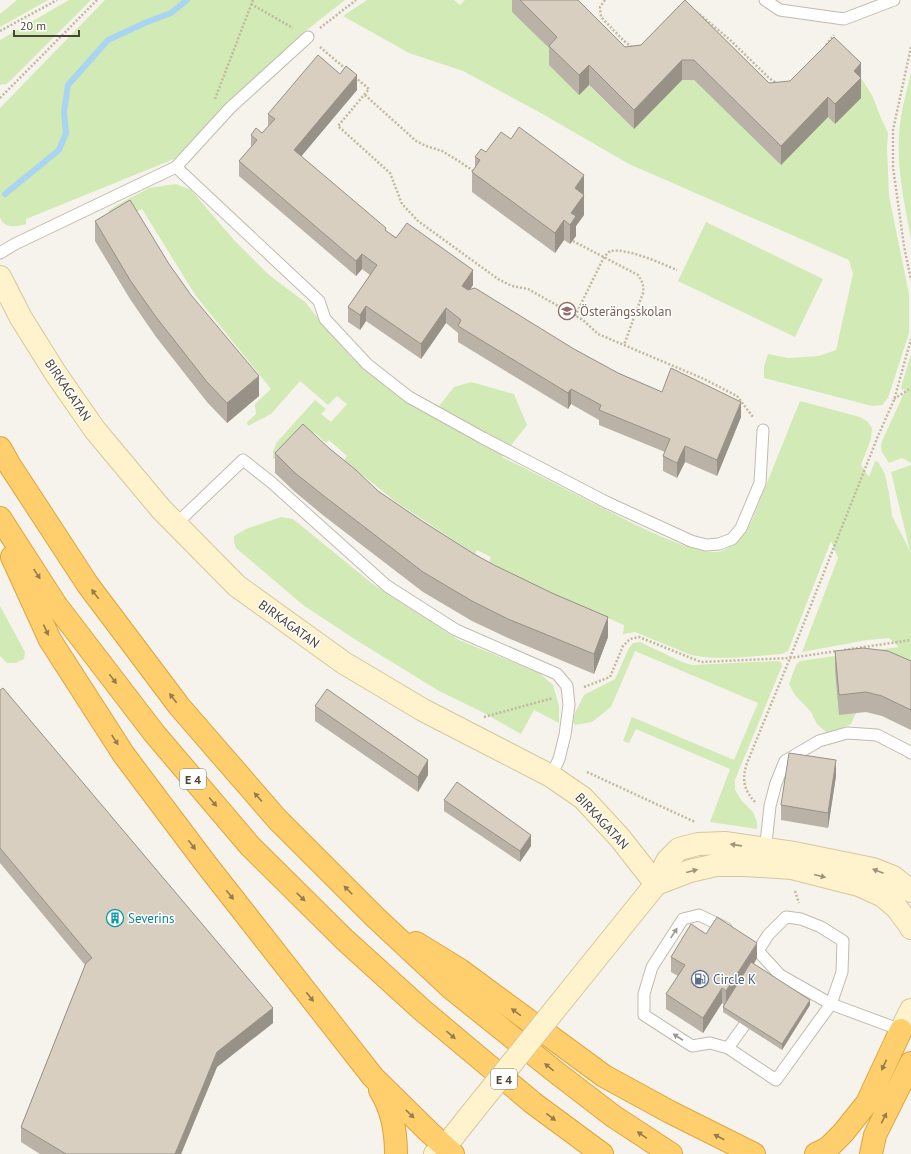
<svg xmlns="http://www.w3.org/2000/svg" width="911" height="1154" viewBox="0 0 911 1154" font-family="'PT Sans',sans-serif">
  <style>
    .green { fill: #d2eab5 }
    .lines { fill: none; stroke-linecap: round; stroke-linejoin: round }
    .stream { stroke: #a9d4f2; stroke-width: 6 }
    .lane-casing { stroke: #c2bbae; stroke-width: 13 }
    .secondary-casing { stroke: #d6c79b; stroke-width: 24 }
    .highway-casing { stroke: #e0a43c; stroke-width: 24 }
    .path { stroke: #c4b79f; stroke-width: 2.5; stroke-dasharray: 2 2; stroke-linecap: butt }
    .lane { stroke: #fff; stroke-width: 11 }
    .secondary { stroke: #fff3cd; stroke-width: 22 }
    .highway { stroke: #ffcf6e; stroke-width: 22 }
    .secondary-bridge-casing { stroke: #d6c79b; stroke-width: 24; stroke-linecap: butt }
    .secondary-bridge { stroke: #fff3cd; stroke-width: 22 }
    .wall { fill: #bab2a6 }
    .shaded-wall { fill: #979187 }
    .building { fill: #d8cfc1; stroke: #979187 }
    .oneway { fill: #937c4e }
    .oneway2 { fill: #9c937c }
    .oneway3 { fill: #9c9892 }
    .labels { text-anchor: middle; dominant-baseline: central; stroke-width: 3; stroke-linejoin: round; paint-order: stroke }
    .shield { fill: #fff; stroke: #817c74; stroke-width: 1 }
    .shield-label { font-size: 12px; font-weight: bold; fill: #4b4439 }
    .education-label { font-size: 13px; fill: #785e54; stroke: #fff; text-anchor: start }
    .street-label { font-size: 13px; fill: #4b4439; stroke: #fff }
    .culture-label { font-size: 13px; fill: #0d838f; stroke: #fff; text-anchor: start }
    .service-label { font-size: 13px; fill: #4e5e75; stroke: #fff; text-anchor: start }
  </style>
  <rect width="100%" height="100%" fill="#f6f3ec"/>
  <path class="green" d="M17 0H48L0 27V14Z
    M69 0H91L10 81 6 84 0 85V40Z
    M105 0H345L303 33 174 159 26 219V224C16 227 4 229 0 217V108Z
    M367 0H454L460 5 465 0H524L512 12 634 129 682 80H694L781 165 828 117 836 124 857 72 872 95 881 118 888 133 887 148 889 196 909 294V333L888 398 882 405 872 406 764 378V366L768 354 788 358 819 356 836 350 853 274 849 260 629 164 539 112 463 71 409 53 343 16Z
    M911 73V239C905 206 897 171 899 136 900 114 906 93 911 73Z
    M176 184 191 190 234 240 269 275 305 302 322 323 351 357 378 380 432 415 454 387 471 382 514 394 527 425 502 457C531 471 560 486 589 501 617 515 689 555 718 552 733 549 742 536 750 525L800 401 860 417 868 422 872 428 871 439 861 465 869 477 875 461 878 462 885 474 889 493 892 516 910 551 891 472 911 465V680L856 713 851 724 834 731 826 732 817 724 811 712 795 695 789 684 796 665 800 661 899 647 889 638 867 640 802 652 838 558 831 541 788 651 782 654C754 656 718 661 691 655L635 632 623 634 624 625 531 585 489 562 491 557 477 550 475 554 396 502 344 460 347 456 329 440 326 443 314 432 290 457 273 459V451L277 442 315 400 326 409 321 414 331 422 347 404 337 396 328 405 300 381 271 414 248 426 247 422 256 414 255 404 271 389 196 296 142 209 124 218 112 214 108 211 117 205 149 188Z
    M706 222 823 279 795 337 678 281Z
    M911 354V463L902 458 889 463C884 453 879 453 882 441L906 389 902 390 901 387Z
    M281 517 293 519 374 585 459 640 539 673 553 685 559 706V723L534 710 521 734 484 713 439 691 356 640 303 605 236 548 234 542V536L246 529Z
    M0 606 25 652 24 659 16 663H7L0 656Z
    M640 642 682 662 692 665 777 661 781 662 782 666 735 780V790L742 801 753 812 757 822V829L710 822 730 769 636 729 629 743 623 741 632 717 734 760 758 703 635 651 611 707 592 722 575 725 573 721 575 713 584 695 615 679 629 648 633 643Z"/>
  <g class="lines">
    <path class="stream" d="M5 194 59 150 66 133 64 112 68 85 108 40 147 22 171 13 187 0"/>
    <g class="lane-casing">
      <path id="lane" d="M765 0 780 10 844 19 894 0
        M176 167 319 301 325 319 367 364 409 397 483 438 606 502 691 541 706 545 719 544 732 539 741 528 760 483 763 430
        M0 253 15 244 176 167 230 108 308 37
        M176 524 243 460 271 482 387 586 456 630 557 674 567 686 569 705 565 735 559 759 551 776
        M765 852 770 806 776 783 785 761 819 741 847 733 877 735 908 751 911 753
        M786 917 801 919 821 927 843 941 842 972 831 1004 780 975 758 951 768 935Z
        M726 928 699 915 683 919 652 967 644 994V1015L692 1046 710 1043 728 1048
        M768 991 780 975
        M753 1013 728 1048 776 1080 831 1004 901 1030"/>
    </g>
    <g class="secondary-casing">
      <path id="secondary" d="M0 277 21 318 56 374 95 430 161 509 237 586 344 663 423 710 551 776 583 798 620 838 656 884
        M656 884 690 871 716 865H745L792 868 859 885 883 896 896 907 909 924 911 928
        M569 992 656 884 667 861 679 849 698 844 725 843 794 853 873 869 893 877 911 891
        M901 1030 911 1010
        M435 1154 445 1147 467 1119"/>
    </g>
    <g class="highway-casing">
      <path id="highway" d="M0 448 9 464 88 585 179 706 277 819 376 918 452 989 557 1073 613 1116 671 1154
        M0 518 56 605 154 733 250 846 345 940 421 1009 533 1103 602 1154
        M12 557 50 640 124 755 206 864 373 1077 429 1132 453 1154
        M416 943 460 970 604 1076 670 1112 754 1154
        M380 1090C392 1109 396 1132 396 1154
        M816 1154 828 1148 843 1133 867 1103 901 1030
        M871 1154 875 1135 911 1063"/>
    </g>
    <path class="path" d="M605 0 600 7 601 17 624 41 633 48
      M251 4 293 28
      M696 12 698 13 729 39 768 77 776 83
      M320 28 356 0
      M0 31 57 0
      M826 45 834 35
      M320 47 347 70
      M911 47 893 130V167L904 246 911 280
      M355 77 369 89 338 126 390 173 402 204 418 221 498 279 512 286 528 289 583 320 598 334 704 379 737 396 753 417
      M365 95 416 141 426 146 442 151 457 160 475 172
      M0 98 97 0
      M215 99 253 0
      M573 241 638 275C642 281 644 285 643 293L624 345
      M575 316 604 257 610 251C628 248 660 263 677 270
      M894 399 911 388
      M844 650 911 640
      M584 687 610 677 623 646 630 639 639 637 701 662 790 658 837 651
      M484 717 553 698
      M587 772 695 822
      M755 802C743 789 742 779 747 763L790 658 878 436 894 400 911 339
      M795 891 799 903"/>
    <use href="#lane" class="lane"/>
    <use href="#secondary" class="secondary"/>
    <use href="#highway" class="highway"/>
    <g class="secondary-bridge-casing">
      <path id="secondary-bridge" d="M467 1119 569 992"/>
    </g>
    <use href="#secondary-bridge" class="secondary-bridge"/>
  </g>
  <path class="wall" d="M512 0H578L625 47 641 45 685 0 769 83 861 78V98L835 124 828 117 781 165 694 80H682L634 129 589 85 579 95 549 65V48L512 12Z
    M340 74 357 90 301 156 386 231 473 285 470 290 574 349 618 373 662 392 741 417 717 476 685 462 677 478 663 471V456L665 452 599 425V420L571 404 568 409 458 342V333L446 323 421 359 366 321 360 330 348 322V307L370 275 362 269 356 276 239 176V161L251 147V135L262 133 268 126V114Z
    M511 139 584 194V215L576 226V236L570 244 564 240 555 253 472 192V172L475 167V157L486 152Z
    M95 221 169 264 259 396 227 423 207 402 156 337 130 299 95 241Z
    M330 449 378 491 422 521 608 637 594 674 508 638 472 621 423 592 324 516 295 492 275 473V453Z
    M835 651 911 661V730L882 716 866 712 839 715 835 671Z
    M0 690 273 1023 217 1067 181 1154H40L21 1142V1127L85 965 0 863Z
    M315 706 428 775 418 792 315 721Z
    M836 776 828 828 781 820V805Z
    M444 800 531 846 520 862 444 811Z
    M706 934 757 958 754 964 810 1005 782 1050 723 1012V1007L724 1005 722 1003 703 1033 666 1009V994L678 976 671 972V957Z"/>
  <path class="shaded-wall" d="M682 60V80L634 129V110Z
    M861 63V98L835 124V104L854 71Z
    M589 65V85L579 95V75Z
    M357 75V90L294 165V150Z
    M828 97V117L781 165V146Z
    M584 175V194L575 207V188Z
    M584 195V215L576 226V236L570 244V225L571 213Z
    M564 220V240L555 253V233Z
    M362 254V269L356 276V261Z
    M473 270V285L462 301V286Z
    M366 306V321L360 330V315Z
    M446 308V323L421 359V344Z
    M259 376V396L227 423V403Z
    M571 389V404L568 409V393Z
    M741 402V417L717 476V460Z
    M685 446V462L677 478V463Z
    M608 617V637L594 674V654Z
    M428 760V775L418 792V777Z
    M836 760V776L828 828V813Z
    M531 835V846L520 862V851Z
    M757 943V958L726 1006V991Z
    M722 988V1003L703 1033V1018Z
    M810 1000V1005L782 1050V1044Z
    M273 1008V1023L217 1067 181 1154H175L217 1052Z"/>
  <path class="building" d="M520 0H578L625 47 641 45 685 0 769 83 790 81 834 37 861 63 854 71 861 78 835 104 828 97 781 146 694 60H682L634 110 589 65 579 75 549 46 557 37Z
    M318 55 340 74 346 66 357 75 294 150 386 228 385 230 396 238 407 223 473 270 462 286 468 290 475 288 574 349 618 373 662 392 671 368 741 402 717 460 685 446 677 463 663 456 670 439 599 410 601 405 571 389 568 393 458 326 461 320 446 308 421 344 366 306 360 315 348 307 377 265 362 254 356 261 239 161 257 140 251 135 256 128 262 133 275 119 268 114Z
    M519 127 584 175 575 188 584 195 571 213 576 216 570 225 564 220 555 233 472 172 480 160 475 157 481 149 486 152 501 132 511 139Z
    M130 200 169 264 191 295 259 376 227 403 207 382 156 317 130 280 95 221Z
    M303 424 330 449 356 470 378 491 422 521 474 554 494 565 554 594 608 617 594 654 508 619 472 601 423 572 324 496 295 473 275 453Z
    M863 648 888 651 911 661V710L882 696 866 692 839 695 835 651Z
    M3 688 273 1008 217 1052 175 1154H66L21 1127 86 963 92 958 0 848V690Z
    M327 689 428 760 418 777 315 706Z
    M789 753 836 760 828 813 781 805Z
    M457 782 531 835 520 851 444 800Z
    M717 917 757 943 726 991 722 988 703 1018 666 994 685 965 671 957 691 924 706 934Z
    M751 962 810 1000 782 1044 723 1007Z"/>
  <defs><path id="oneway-solid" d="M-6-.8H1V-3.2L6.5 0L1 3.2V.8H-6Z"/></defs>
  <g class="oneway">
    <use href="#oneway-solid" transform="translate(37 574) rotate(57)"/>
    <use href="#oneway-solid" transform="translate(95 594) rotate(-127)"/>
    <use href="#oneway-solid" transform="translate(46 630) rotate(65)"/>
    <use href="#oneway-solid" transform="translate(113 679) rotate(53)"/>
    <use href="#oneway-solid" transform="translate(173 698) rotate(-127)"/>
    <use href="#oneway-solid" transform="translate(115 740) rotate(57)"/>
    <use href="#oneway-solid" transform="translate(258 797) rotate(-131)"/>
    <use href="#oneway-solid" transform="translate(213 802) rotate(50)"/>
    <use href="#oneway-solid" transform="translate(192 845) rotate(53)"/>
    <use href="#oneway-solid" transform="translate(348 890) rotate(-135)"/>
    <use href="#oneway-solid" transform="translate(230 895) rotate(52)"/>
    <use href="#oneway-solid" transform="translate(301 897) rotate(44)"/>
    <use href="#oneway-solid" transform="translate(310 997) rotate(52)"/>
    <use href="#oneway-solid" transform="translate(516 1012) rotate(-144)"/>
    <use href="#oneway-solid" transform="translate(451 1035) rotate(40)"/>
    <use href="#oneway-solid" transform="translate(884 1065) rotate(115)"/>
    <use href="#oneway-solid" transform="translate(549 1067) rotate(-141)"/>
    <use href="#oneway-solid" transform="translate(410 1114) rotate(45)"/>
    <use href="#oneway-solid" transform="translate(551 1117) rotate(37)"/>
    <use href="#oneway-solid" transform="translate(884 1118) rotate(-63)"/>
    <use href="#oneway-solid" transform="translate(642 1135) rotate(-146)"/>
    <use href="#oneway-solid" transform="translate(719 1137) rotate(-153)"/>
  </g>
  <g class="oneway2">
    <use href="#oneway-solid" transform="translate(736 845) rotate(-172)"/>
    <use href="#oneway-solid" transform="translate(692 871) rotate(-15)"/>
    <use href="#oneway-solid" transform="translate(878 871) rotate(-159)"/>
    <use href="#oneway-solid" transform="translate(820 876) rotate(14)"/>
  </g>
  <g class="oneway3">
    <use href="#oneway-solid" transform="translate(674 933) rotate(-57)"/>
    <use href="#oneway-solid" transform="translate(678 1037) rotate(-147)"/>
  </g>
  <defs>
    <g id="school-ring" transform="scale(0.9)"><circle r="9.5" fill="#fff" stroke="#8d6e63" stroke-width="1.5"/><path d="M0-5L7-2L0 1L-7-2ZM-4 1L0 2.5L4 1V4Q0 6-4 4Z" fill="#8d6e63"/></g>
    <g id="building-ring" transform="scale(0.9)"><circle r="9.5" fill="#fff" stroke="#0f9aa8" stroke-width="1.5"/><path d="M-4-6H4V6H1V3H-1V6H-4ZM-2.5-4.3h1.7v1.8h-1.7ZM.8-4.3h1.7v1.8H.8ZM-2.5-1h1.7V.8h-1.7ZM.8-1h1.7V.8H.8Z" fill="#0f9aa8"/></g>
    <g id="fuel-ring" transform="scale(0.9)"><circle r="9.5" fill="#fff" stroke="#5c6f8a" stroke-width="1.5"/><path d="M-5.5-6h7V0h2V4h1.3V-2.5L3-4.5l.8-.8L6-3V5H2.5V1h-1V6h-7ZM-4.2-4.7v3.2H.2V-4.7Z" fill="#5c6f8a"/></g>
  </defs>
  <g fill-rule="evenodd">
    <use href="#school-ring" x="567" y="311"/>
    <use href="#building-ring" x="115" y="918"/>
    <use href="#fuel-ring" x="700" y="979"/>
  </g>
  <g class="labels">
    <g class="shield">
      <rect x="180" y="769" width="26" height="20" rx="3"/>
      <rect x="491" y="1069" width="26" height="20" rx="3"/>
    </g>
    <g class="shield-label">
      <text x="193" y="779">E 4</text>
      <text x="504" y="1079">E 4</text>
    </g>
    <g class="education-label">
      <text x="580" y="311">Österängsskolan</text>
    </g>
    <g class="street-label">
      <text transform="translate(68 390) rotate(56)">BIRKAGATAN</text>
      <text transform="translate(289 624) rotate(36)">BIRKAGATAN</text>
      <text transform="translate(602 821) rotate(47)">BIRKAGATAN</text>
    </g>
    <g class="culture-label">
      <text x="128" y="918">Severins</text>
    </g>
    <g class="service-label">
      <text x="713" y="979">Circle K</text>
    </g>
  </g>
  <path d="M14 30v6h65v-6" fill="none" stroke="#4b4439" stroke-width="2"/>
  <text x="20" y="30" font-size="12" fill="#4b4439" stroke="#ffffff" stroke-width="3" paint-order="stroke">20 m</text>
</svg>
